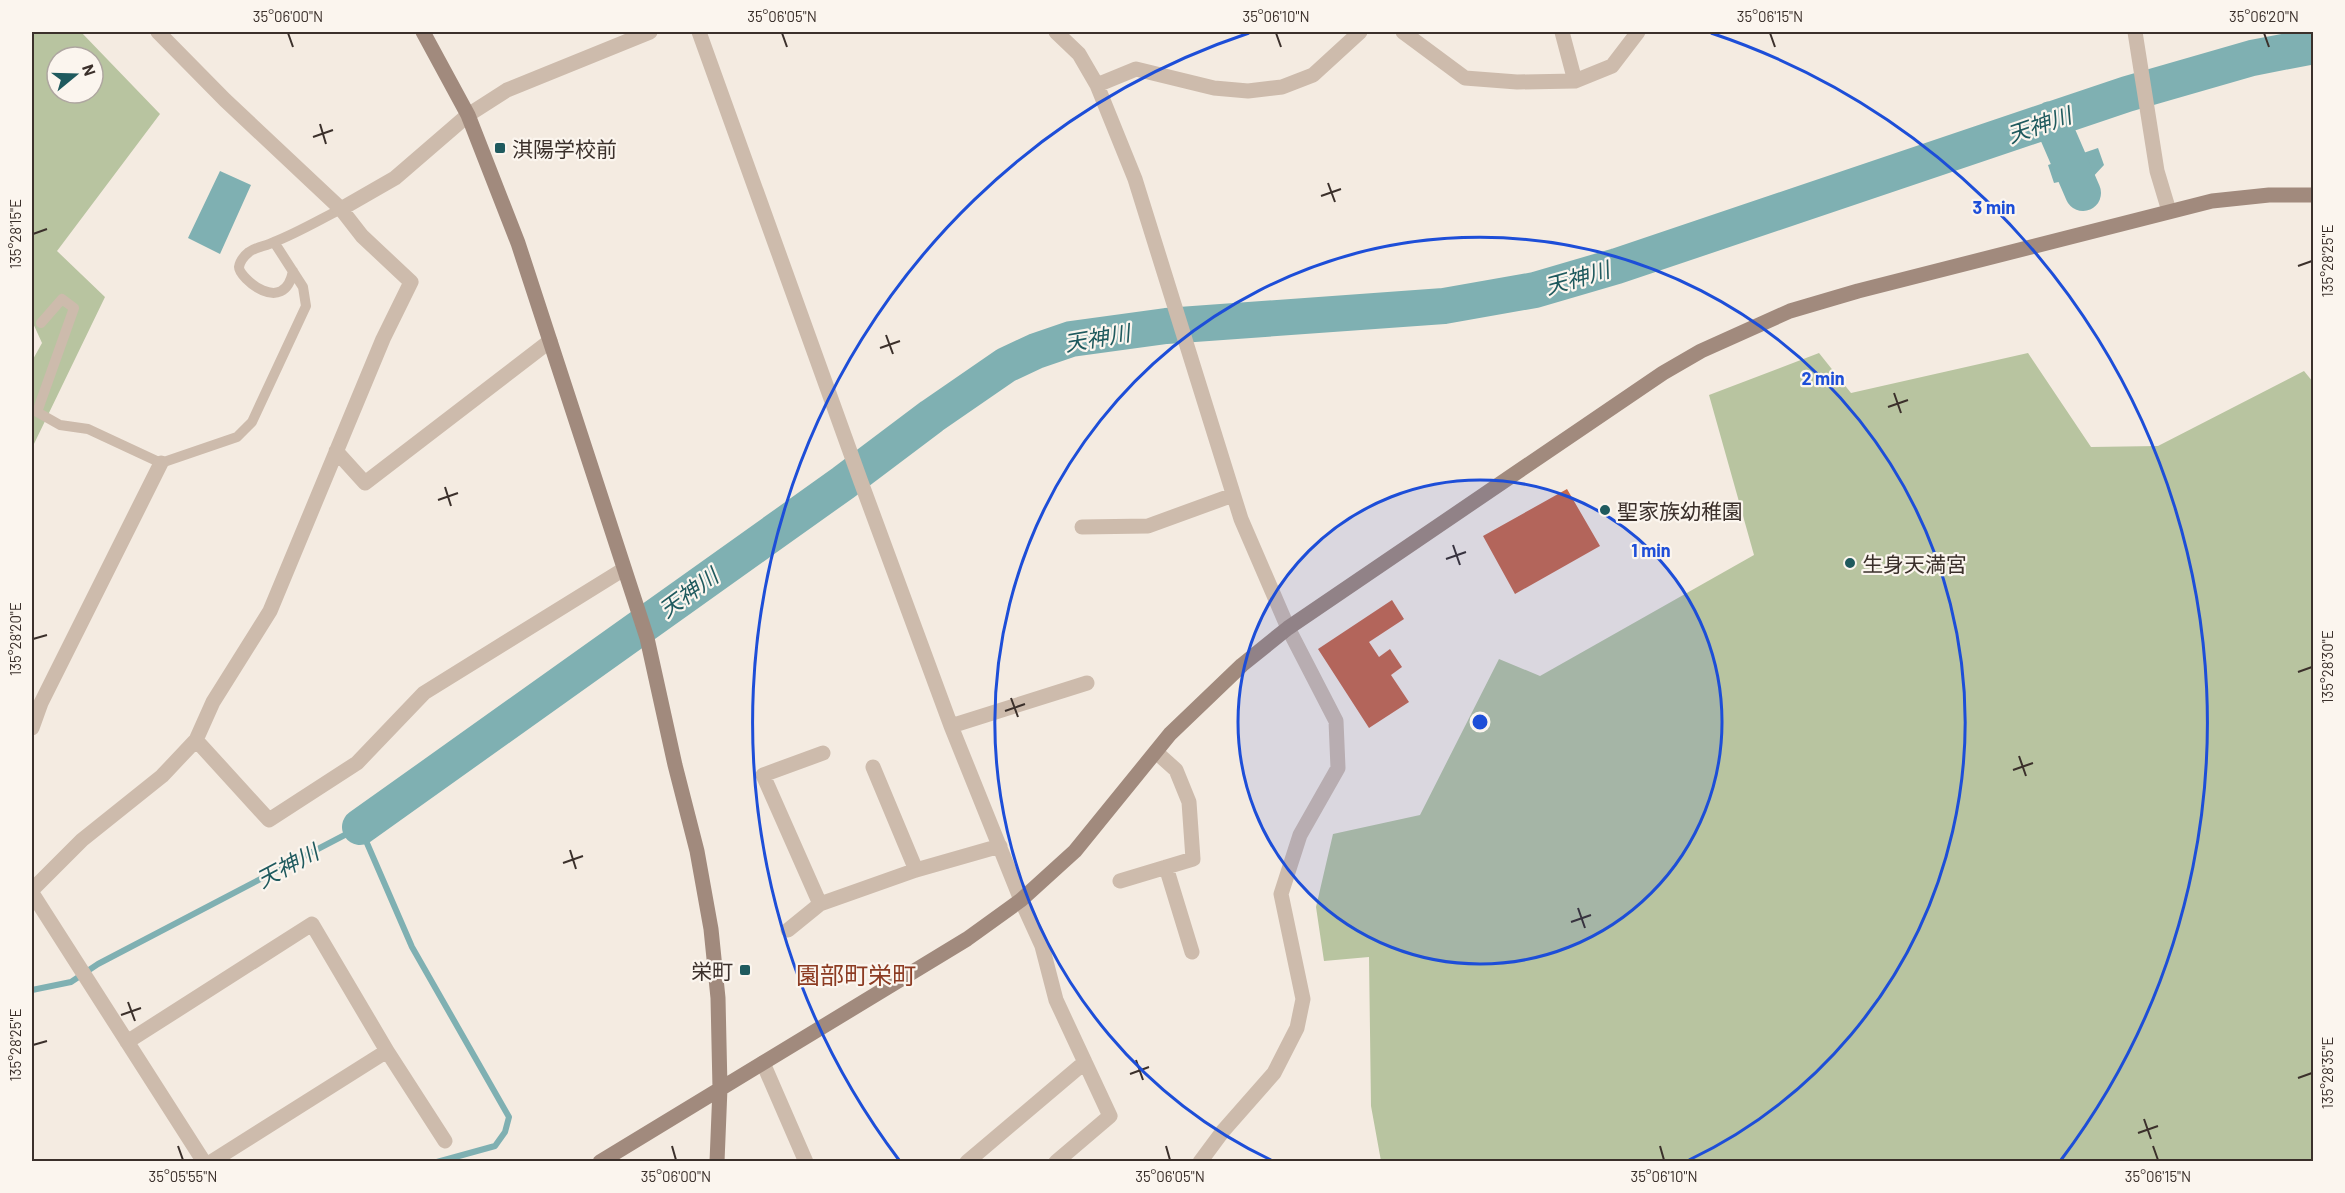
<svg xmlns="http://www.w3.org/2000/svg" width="2345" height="1193" viewBox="0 0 2345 1193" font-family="Barlow,'Noto Sans JP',sans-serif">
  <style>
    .green { fill: #b8c4a0; fill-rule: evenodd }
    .water { fill: #7fb0b2 }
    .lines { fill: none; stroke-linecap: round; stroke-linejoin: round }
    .stream { stroke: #7fb0b2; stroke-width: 6 }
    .river { stroke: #7fb0b2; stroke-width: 36 }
    .building { fill: #c8694b }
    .lane { stroke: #cdbbac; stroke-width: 10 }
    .street { stroke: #cdbbac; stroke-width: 15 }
    .secondary { stroke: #a18a7d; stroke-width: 15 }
    .ticks { fill: none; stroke: #3b302b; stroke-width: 2 }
    .ring { fill: none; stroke: #1d4ed8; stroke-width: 3 }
    .poi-dot { fill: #1f5a5e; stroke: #fbf5ee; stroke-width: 2 }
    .labels { text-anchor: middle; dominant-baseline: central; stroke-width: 4.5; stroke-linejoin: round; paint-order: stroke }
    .poi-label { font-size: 21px; fill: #3b302b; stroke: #fbf5ee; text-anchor: start }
    .water-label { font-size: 22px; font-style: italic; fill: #1f5a5e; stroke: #fbf5ee }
    .quarter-label { font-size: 24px; fill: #8c3b22; stroke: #fbf5ee }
    .centre { fill: #1d4ed8; stroke: #fbf5ee; stroke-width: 3 }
    .ring-label { font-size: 18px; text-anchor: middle; font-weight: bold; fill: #1d4ed8; stroke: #fbf5ee; stroke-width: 4.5; stroke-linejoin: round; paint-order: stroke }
    .neatline { fill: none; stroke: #3b302b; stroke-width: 2 }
    .ticks-label { font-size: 15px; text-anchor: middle; fill: #3b302b }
  </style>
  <rect width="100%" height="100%" fill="#f4ebe1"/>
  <path class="green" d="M32 32H81L160 114 57 251 105 297 32 448V361L42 343 32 321ZM57 57H93V93H57Z
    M1819 353 1851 393 2028 353 2091 447 2158 446 2304 371 2313 382V1161H1381L1371 1106 1369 957 1324 961 1316 907 1333 834 1420 815 1499 659 1540 676 1754 555 1709 395Z"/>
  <path class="water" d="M2098 148 2104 165 2090 180 2093 190 2078 195 2074 187 2063 181 2054 183 2048 165Z
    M220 171 251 185 220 254 188 238Z"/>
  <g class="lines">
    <path class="stream" d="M32 990 71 982 98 964 360 827 412 947 509 1117 505 1132 495 1146 437 1162"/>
    <path class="river" d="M2051 119 2083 193
      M360 827 843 483 932 416 1006 365 1036 351 1071 339 1166 326 1444 306 1535 290 1617 266 2127 94 2252 58 2314 46"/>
  </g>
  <path class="building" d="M1567 489 1600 546 1515 594 1483 536Z
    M1392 600 1404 619 1369 642 1379 657 1390 649 1402 667 1391 675 1409 702 1369 728 1318 649Z"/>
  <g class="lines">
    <path class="lane" d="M293 271C284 317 239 278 239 267 240 261 244 256 249 252 256 247 266 246 274 242 297 233 319 220 341 209
      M41 323 62 299 74 308 37 412 60 425 88 429 161 463 237 437 252 422 306 306 303 287 274 242"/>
    <path class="street" d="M699 32 861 482 951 726 1021 900 1042 946 1056 1000 1110 1116 1056 1162
      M1056 32 1079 54 1097 85 1135 179 1241 519 1288 628 1336 721 1338 768 1300 835 1281 894 1303 999 1297 1028 1274 1073 1223 1131 1200 1162
      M1403 32 1465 78 1517 82 1575 81 1612 66 1638 32
      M1562 32 1575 81
      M2135 32 2157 171 2169 211
      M1097 85 1136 69 1214 88 1248 91 1282 87 1313 75 1360 32
      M341 209 395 178 468 115 507 90 650 32
      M336 451 365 483 550 341
      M1082 527 1148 526 1233 495
      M951 726 1087 683
      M32 728 41 703 161 463
      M196 740 269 820 357 763 424 693 624 569
      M873 767 916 870
      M1166 867 1192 952
      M1120 881 1193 859 1189 802 1176 770 1156 752
      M32 890 82 840 162 776 196 740 213 702 270 611 383 339 411 282 362 236 341 209 225 100 158 32
      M32 893 204 1162
      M820 904 763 775 823 753
      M788 930 820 904 916 870 1000 846
      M127 1042 312 924 387 1051 445 1141
      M763 1063 806 1162
      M211 1162 387 1051
      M967 1162 1085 1062"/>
    <path class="secondary" d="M423 32 468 115 518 243 647 638 675 765 697 851 711 929 718 998 720 1088 717 1162
      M600 1162 967 939 1021 900 1075 851 1170 734 1242 665 1288 628 1663 373 1701 351 1790 311 1858 291 2212 201 2269 195H2314"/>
  </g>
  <path class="ticks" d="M288 33 293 47M782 33 787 47M1276 33 1281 47M1770 33 1775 47M2264 33 2269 47M320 124 326 144M313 137 333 130M1328 183 1335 202M1321 196 1341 189M33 234 47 229M2298 266 2312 261M886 335 893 354M880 348 900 341M1894 393 1901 413M1888 407 1908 400M445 487 451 506M438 500 458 493M1453 545 1460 565M1446 559 1466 552M33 639 47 635M2298 672 2312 667M1011 698 1018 717M1005 711 1025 704M2019 756 2026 776M2013 770 2033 763M570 850 576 869M563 863 583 856M1578 908 1585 928M1571 922 1591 915M128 1002 135 1021M121 1015 141 1008M33 1045 47 1041M1136 1060 1143 1080M1130 1074 1149 1067M2298 1078 2312 1073M2144 1119 2151 1139M2138 1133 2158 1126M178 1146 183 1160M672 1146 676 1160M1166 1146 1170 1160M1660 1146 1664 1160M2153 1146 2158 1160"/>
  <circle cx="1480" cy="722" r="242" fill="#1d4ed8" fill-opacity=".12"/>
  <g class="ring">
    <circle cx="1480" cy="722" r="242"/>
    <path d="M1271 1160A485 485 0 1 1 1689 1160"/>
    <path d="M899 1160A727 727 0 0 1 1249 33M1711 33A727 727 0 0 1 2061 1160"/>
  </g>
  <g class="poi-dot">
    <rect x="494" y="142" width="12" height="12" rx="3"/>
    <circle cx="1605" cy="510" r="6"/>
    <circle cx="1850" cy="563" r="6"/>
    <rect x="739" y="964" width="12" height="12" rx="3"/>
  </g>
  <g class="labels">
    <g class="poi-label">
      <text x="512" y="148">淇陽学校前</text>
      <text x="1617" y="510">聖家族幼稚園</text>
      <text x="1862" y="563">生身天満宮</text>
      <text x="733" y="970" text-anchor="end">栄町</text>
    </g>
    <g class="water-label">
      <text transform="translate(2039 124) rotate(-19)">天神川</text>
      <text transform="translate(1577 277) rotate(-16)">天神川</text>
      <text transform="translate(1097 337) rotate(-10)">天神川</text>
      <text transform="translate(688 592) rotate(-36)">天神川</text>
      <text transform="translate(287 865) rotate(-28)">天神川</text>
    </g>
    <g class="quarter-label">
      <text x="856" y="974">園部町栄町</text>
    </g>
  </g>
  <circle cx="1480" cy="722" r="9" class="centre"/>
  <g class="ring-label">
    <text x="1994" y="214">3 min</text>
    <text x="1823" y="385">2 min</text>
    <text x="1651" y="557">1 min</text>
  </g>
  <rect width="2345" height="1193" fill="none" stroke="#fbf5ee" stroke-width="66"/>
  <g transform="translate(75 75) rotate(71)"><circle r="28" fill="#fbf5ee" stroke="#aea6a0" stroke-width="1.5"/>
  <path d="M0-4.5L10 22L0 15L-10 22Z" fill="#1f5a5e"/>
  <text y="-9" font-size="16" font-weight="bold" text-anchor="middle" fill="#3b302b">N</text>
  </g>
  <rect x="33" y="33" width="2279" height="1127" class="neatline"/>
  <g class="ticks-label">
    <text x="288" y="22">35°06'00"N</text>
    <text x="782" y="22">35°06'05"N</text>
    <text x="1276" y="22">35°06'10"N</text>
    <text x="1770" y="22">35°06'15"N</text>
    <text x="2264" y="22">35°06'20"N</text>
    <text transform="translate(16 234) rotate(-90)" y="5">135°28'15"E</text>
    <text transform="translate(2328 261) rotate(-90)" y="5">135°28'25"E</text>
    <text transform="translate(16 639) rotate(-90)" y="5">135°28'20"E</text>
    <text transform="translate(2328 667) rotate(-90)" y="5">135°28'30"E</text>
    <text transform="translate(16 1045) rotate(-90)" y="5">135°28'25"E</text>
    <text transform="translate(2328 1073) rotate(-90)" y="5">135°28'35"E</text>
    <text x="183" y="1182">35°05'55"N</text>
    <text x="676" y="1182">35°06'00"N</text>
    <text x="1170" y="1182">35°06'05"N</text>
    <text x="1664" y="1182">35°06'10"N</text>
    <text x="2158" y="1182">35°06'15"N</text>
  </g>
</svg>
